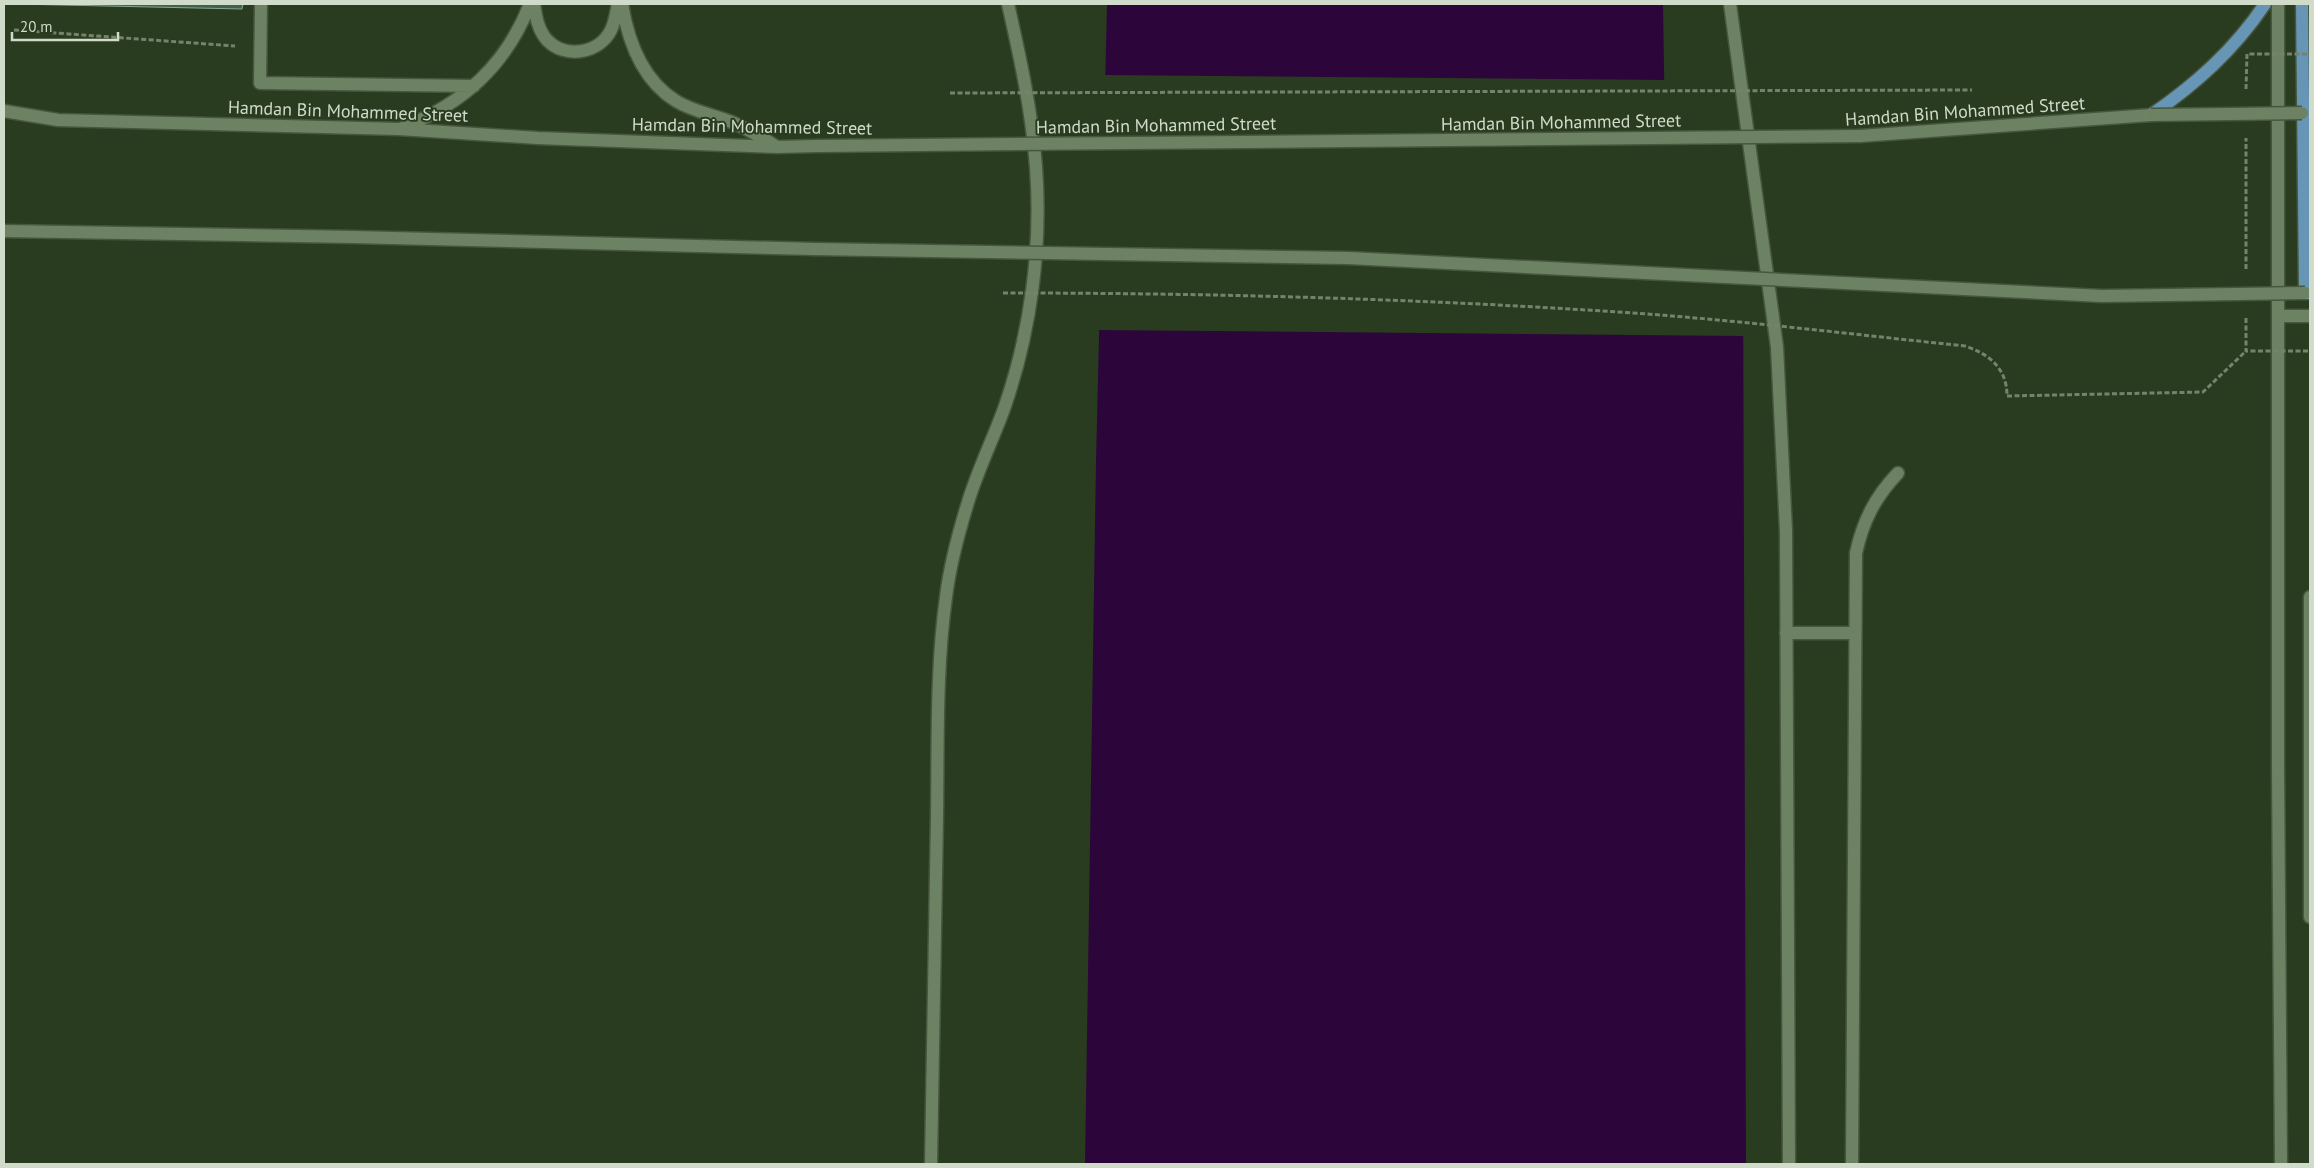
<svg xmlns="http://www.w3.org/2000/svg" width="2314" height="1168" viewBox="0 0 2314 1168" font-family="'PT Sans',sans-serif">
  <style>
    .water { fill: #2c063a }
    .pier { fill: #2a3c20 }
    .building { fill: #40614b; stroke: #85a890 }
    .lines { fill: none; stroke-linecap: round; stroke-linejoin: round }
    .minor-casing { stroke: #47573e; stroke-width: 15 }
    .major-casing { stroke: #47573e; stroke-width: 15 }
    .path { stroke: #75836c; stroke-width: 3; stroke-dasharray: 5 2.5; stroke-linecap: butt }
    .minor { stroke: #6d8263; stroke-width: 12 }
    .major { stroke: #6795b6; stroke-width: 12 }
    .minor-bridge-casing { stroke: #47573e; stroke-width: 15; stroke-linecap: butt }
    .path-bridge { stroke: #75836c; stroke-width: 3; stroke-dasharray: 5 2.5; stroke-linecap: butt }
    .minor-bridge { stroke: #6d8263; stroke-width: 12 }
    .labels { text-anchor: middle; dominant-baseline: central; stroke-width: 4; stroke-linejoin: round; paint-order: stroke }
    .street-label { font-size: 18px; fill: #d0dbca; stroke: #2a3c20 }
  </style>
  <rect width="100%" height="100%" fill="#2a3c20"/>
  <path class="water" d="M1107 4H1663L1667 251 1743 257 1746 1164H1085L1096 461Z"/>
  <path class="pier" d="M1103 75 1667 80 1669 249 1745 255 1746 336 1097 330Z"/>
  <path class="building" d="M15 4H243L242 9Z"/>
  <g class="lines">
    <g class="minor-casing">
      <path id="minor" d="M261 4 260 83 474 86
        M534 4C536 17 538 30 547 40 565 59 599 54 611 30 615 22 616 13 618 4
        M622 4C628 41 642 80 676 101 694 112 715 115 734 123 749 130 763 138 777 147
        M1730 4 1777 347 1786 531 1789 1164
        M2278 4V768L2281 1164
        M4 111 58 120 399 129 538 138 777 147 816 146
        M404 127C464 103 506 65 530 4
        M1860 136 2151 115
        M4 231 353 237 815 249
        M2279 316H2310
        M2310 597V917
        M1786 633H1855
        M931 1164C933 1048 935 932 937 816 938 744 936 668 946 597 950 564 959 531 969 499 979 467 994 437 1005 406 1031 330 1042 246 1036 167 1032 112 1020 57 1008 4
        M1852 1164 1856 553C1863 521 1875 497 1898 473"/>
    </g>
    <g class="major-casing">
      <path id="major" d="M2302 4 2305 293H2310
        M2151 115C2196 84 2234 50 2265 4"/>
    </g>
    <path class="path" d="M14 30 235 46
      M2007 396 2203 392 2246 351"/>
    <use href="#minor" class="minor"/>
    <use href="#major" class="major"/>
    <g class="minor-bridge-casing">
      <path id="minor-bridge" d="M2151 115 2302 113
        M816 146 1860 136
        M815 249 1348 258 2102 296 2305 293"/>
    </g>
    <path class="path-bridge" d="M2246 89 2247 54H2310
      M950 93 1972 90
      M2246 269V138
      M1003 293C1218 293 1432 299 1647 314 1753 322 1859 335 1965 346 1989 354 2007 368 2007 396
      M2246 318V351H2310"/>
    <use href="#minor-bridge" class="minor-bridge"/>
  </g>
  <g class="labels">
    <g class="street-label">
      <text transform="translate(348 111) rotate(2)">Hamdan Bin Mohammed Street</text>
      <text transform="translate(1965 111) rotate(-4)">Hamdan Bin Mohammed Street</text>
      <text transform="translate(1561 122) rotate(-1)">Hamdan Bin Mohammed Street</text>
      <text transform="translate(1156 125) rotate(-1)">Hamdan Bin Mohammed Street</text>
      <text transform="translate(752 126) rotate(1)">Hamdan Bin Mohammed Street</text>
    </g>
  </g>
  <rect width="2314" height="1168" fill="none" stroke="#d0dbca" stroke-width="10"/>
  <path d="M12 32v8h106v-8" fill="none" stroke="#d0dbca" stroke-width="2.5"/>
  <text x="20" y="32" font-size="15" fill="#d0dbca" stroke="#2a3c20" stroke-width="4" paint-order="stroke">20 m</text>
</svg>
